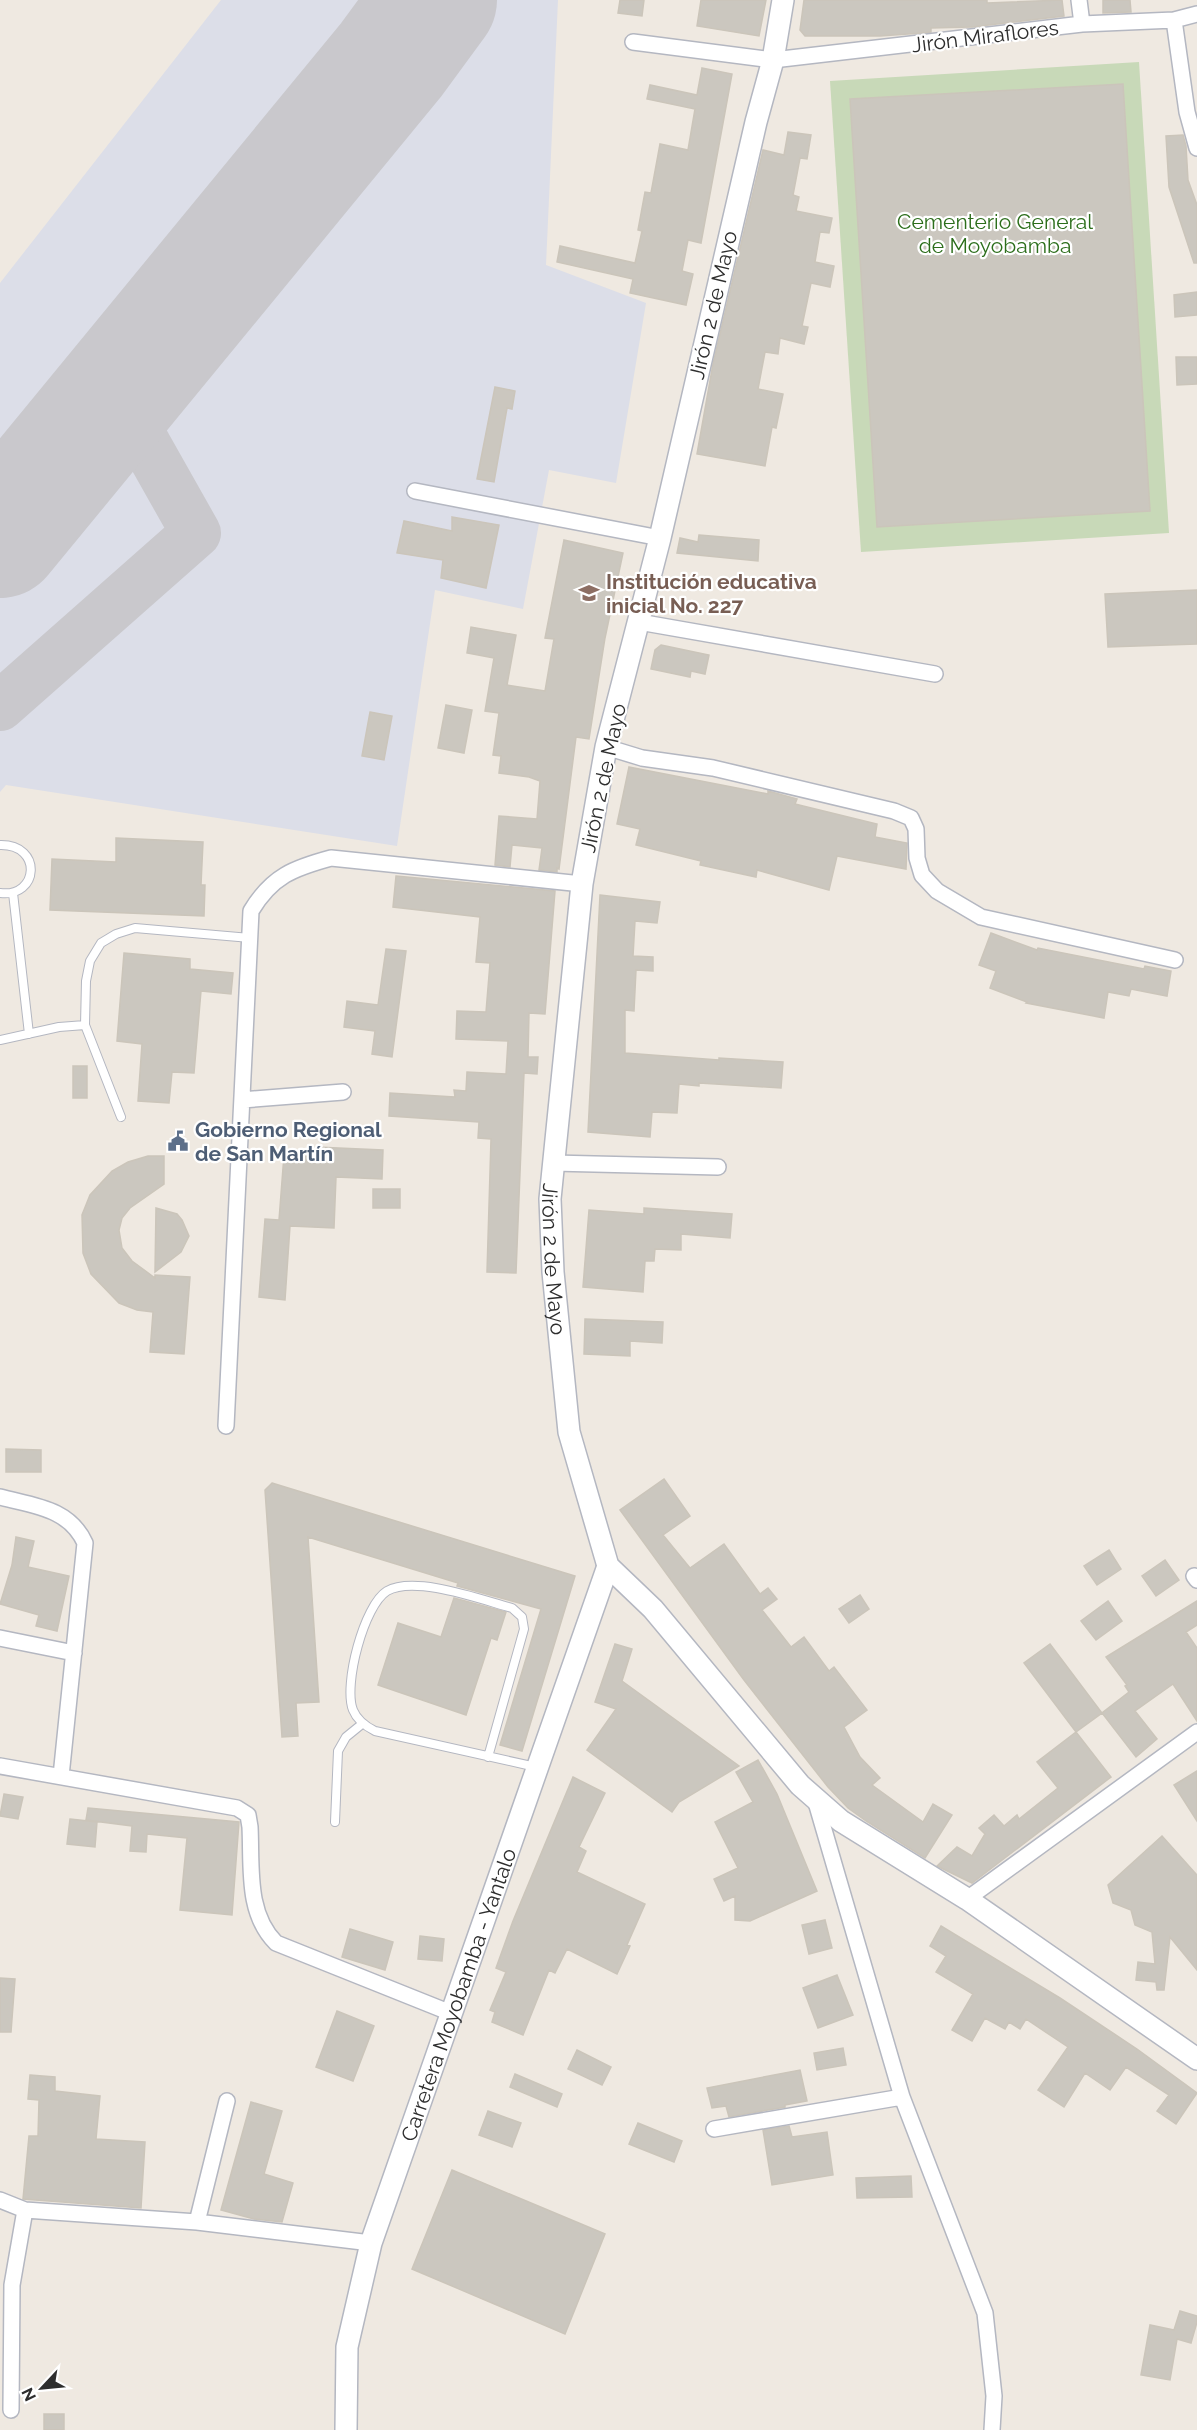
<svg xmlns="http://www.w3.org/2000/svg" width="1197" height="2430" viewBox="0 0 1197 2430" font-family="Raleway,sans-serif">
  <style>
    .airport { fill: #dcdee8 }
    .cemetery { fill: #c8d9b8 }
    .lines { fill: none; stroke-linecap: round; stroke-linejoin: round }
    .taxiway { stroke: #c9c8cc; stroke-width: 50 }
    .runway { stroke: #c9c8cc; stroke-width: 124 }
    .building { fill: #cbc7bf; stroke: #cbc5ba; stroke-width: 1.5 }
    .service-casing { stroke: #b4b7c1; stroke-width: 10 }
    .minor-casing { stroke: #b4b7c1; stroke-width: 18 }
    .secondary-casing { stroke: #b4b7c1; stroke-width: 24 }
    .service { stroke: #fff; stroke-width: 8 }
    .minor { stroke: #fff; stroke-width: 15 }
    .secondary { stroke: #fff; stroke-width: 21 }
    .labels { text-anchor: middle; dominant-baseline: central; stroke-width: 4.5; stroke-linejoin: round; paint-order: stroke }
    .street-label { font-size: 21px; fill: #2e2e2e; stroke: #fff }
    .park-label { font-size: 21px; fill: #2c6e1b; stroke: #fff }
    .education-label { font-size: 21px; font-weight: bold; fill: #785e54; stroke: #fff; text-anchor: start }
    .service-label { font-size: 21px; font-weight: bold; fill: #4e5e75; stroke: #fff; text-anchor: start }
  </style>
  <rect width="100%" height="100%" fill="#efe9e1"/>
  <path class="airport" d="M221 0H558L546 265 646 303 616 483 549 470 523 609 435 590 397 846 6 785 0 792V283Z"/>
  <path class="cemetery" d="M1139 62 1169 533 861 552 830 81Z"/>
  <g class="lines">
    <path class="taxiway" d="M0 706 196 533 117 393"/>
    <path class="runway" d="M0 536 391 60 435 0"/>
  </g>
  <path class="building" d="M620 0H644L642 16 618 13Z
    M701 0H766L759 36 697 26Z
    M804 0H987V3L1062 0 1064 16 972 27 931 28V32L922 33 880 36H805L800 30Z
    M1103 0H1130L1131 12 1103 13Z
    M702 68 732 74 701 243 688 240 682 271 693 274 686 305 630 293 633 279 557 262 560 246 635 263 642 231 638 230 645 192 651 193 660 144 688 150 695 109 647 99 650 85 697 95Z
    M1123 84 1150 511 877 527 850 99Z
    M788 132 811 135 807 159 800 158 793 195 799 197 796 211 832 218 829 233 820 232 815 262 834 266 830 287 811 283 802 326 808 327 804 344 780 338 778 354 765 352 758 389 783 394 776 428 772 427 765 466 697 454 713 364 763 150 784 155Z
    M1183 135 1186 146 1188 180 1197 205V263H1194L1169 187 1166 136Z
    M1197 292V315L1175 317 1174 295Z
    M1176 357H1197V384L1177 385Z
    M495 387 515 391 512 409 507 408 494 482 477 479Z
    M452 517 499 525 486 588 441 578 443 560 397 553 404 521 452 531Z
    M699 535 759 540 758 561 677 553 680 538 698 542Z
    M564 540 623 553 605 638 589 739 576 737 559 869 557 868V872L539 870 542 848 512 845 510 867 495 865 499 816 537 819 540 781 529 777 499 773 501 756 493 755 499 713 485 711 494 658 467 653 471 627 516 635 507 685 545 691 554 639 545 638Z
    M1197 590V644L1108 647 1105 594Z
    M661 645 709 655 705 674 691 671 690 677 651 669 655 650Z
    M446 705 472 710 464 753 438 748Z
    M370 712 392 716 384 760 362 756Z
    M629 767 768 794V791L797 799 795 804 877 824 875 837 907 843 906 869 837 856 829 890 757 870 756 877 700 865 701 861 636 845 640 829 617 824Z
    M116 838 203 842 201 885H205L204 916 50 910 52 859 116 862Z
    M396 876 555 891 545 1014 529 1013 528 1057H538L537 1074 524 1073 516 1273 487 1272 491 1139 478 1138 479 1122 389 1116 390 1093 455 1097 454 1090 466 1091 467 1072 506 1074 508 1041 456 1039 457 1011 486 1012 490 963 476 962 480 917 393 907Z
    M600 895 660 902 657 923 635 921 633 956 653 957V971L636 970 634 1011 625 1010V1053L719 1060V1058L783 1062 781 1088 699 1083V1086L679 1084 677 1113 652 1112 650 1137 588 1132Z
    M991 933 1037 950 1038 948 1144 969 1145 966 1171 971 1167 996 1131 989 1129 996 1108 992 1104 1018 1026 1003 1027 1002 990 988 996 971 979 965Z
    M386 949 406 951 392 1057 372 1054 375 1031 344 1027 347 1001 378 1005Z
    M124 953 190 959V969L233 973 231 994 201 991 194 1073 172 1072 169 1103 138 1101 142 1044 117 1041Z
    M73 1066H87V1098H73Z
    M316 1147 383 1150 382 1179 336 1177 334 1228 290 1226 285 1300 259 1297 265 1219 279 1220 284 1155 316 1157Z
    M148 1156H164V1184L130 1208 122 1218 119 1230 122 1248 132 1261 155 1278V1275L190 1277 184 1354 150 1352 153 1312 137 1310 119 1303 91 1274 83 1253 82 1215 90 1195 112 1171 128 1162Z
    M373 1189H400V1208H373Z
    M156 1208 177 1214 182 1220 189 1236 181 1252 155 1272Z
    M644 1208 732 1214 730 1238 681 1234V1250L655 1249 654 1261H645L643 1292 583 1287 589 1210 644 1214Z
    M585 1319 663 1322 662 1343 630 1341V1356L584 1354Z
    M6 1449 41 1450V1472H6Z
    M664 1479 690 1516 663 1535 690 1568 724 1544 760 1594 768 1588 777 1599 762 1610 791 1647 804 1637 829 1671 834 1667 867 1710 844 1727 860 1757 880 1778 872 1785 923 1822 933 1804 952 1815 925 1858 866 1821 848 1808 828 1787 744 1680 620 1510Z
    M272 1483 575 1576 522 1751 500 1745 541 1609 457 1586 458 1583 308 1537 319 1702 296 1703 298 1736 282 1737 265 1490Z
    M16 1537 34 1541 28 1567 69 1576 57 1631 36 1626 39 1615 0 1604 12 1565Z
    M1109 1550 1121 1569 1097 1585 1084 1566Z
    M1165 1560 1179 1580 1156 1596 1142 1576Z
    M860 1595 869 1609 849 1623 839 1609Z
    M454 1598 506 1612 497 1640 491 1638 466 1715 378 1685 398 1623 441 1637Z
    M1108 1601 1122 1621 1096 1640 1081 1621Z
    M1197 1601V1625L1186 1632 1197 1648V1721L1173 1684 1135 1711 1157 1739 1136 1757 1102 1713 1129 1692 1125 1686 1127 1685 1106 1657Z
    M615 1644 632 1649 622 1681 739 1766 679 1802 672 1812 587 1750 616 1709 595 1702Z
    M1050 1644 1102 1713 1076 1732 1024 1663Z
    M1076 1732 1111 1777 972 1883 937 1866 957 1847 972 1856 985 1834 979 1828 994 1815 1004 1826 1017 1815 1019 1819 1058 1788 1037 1762Z
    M758 1760 777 1794 817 1891 750 1921 735 1920V1896L724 1901 714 1879 738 1868 715 1822 753 1802 736 1772Z
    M1197 1771V1821L1174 1785Z
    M573 1777 605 1793 579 1847 586 1851 577 1872 645 1904 627 1945 630 1946 617 1974 567 1949 555 1973 549 1970 523 2035 492 2022 495 2012 490 2010 506 1972 496 1968 513 1921Z
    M4 1794 23 1797 18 1819 0 1816Z
    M88 1808 239 1822 232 1915 180 1910 187 1838 147 1834 146 1852 130 1851 132 1826 86 1820Z
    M70 1819 97 1822 95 1847 67 1844Z
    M1162 1836 1197 1875V1970L1170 1937 1164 1990H1157L1156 1982 1136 1980 1138 1962 1155 1964 1152 1932 1135 1925 1131 1910 1113 1903 1108 1885Z
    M825 1920 832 1948 809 1954 802 1925Z
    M941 1926 1060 1998 1137 2049 1197 2093 1176 2124 1157 2111 1169 2095 1126 2067 1110 2090 1085 2073 1064 2107 1038 2090 1068 2047 1026 2019 1020 2029 1009 2022 1005 2029 985 2018 972 2041 952 2030 973 1994 936 1972 946 1956 930 1946Z
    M350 1929 393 1942 385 1970 342 1957Z
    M420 1936 444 1939 442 1961 418 1959Z
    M837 1975 853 2015 818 2028 803 1988Z
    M0 1978 15 1979 11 2032H0Z
    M337 2011 374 2026 353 2081 316 2067Z
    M843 2048 846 2065 817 2070 814 2053Z
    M577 2050 611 2067 602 2085 568 2069Z
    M800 2070 807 2101 785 2105V2107L729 2117 726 2106 712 2108 707 2088Z
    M515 2074 562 2094 557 2107 510 2087Z
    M30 2075 55 2077V2091L100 2096 96 2139 145 2142 141 2208 23 2199 29 2136H38L39 2100 28 2099Z
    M251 2102 282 2111 264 2174 293 2183 282 2222 254 2219 221 2210Z
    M488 2111 521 2123 512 2147 479 2135Z
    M638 2123 682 2141 674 2162 629 2144Z
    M789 2126 792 2137 827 2132 833 2175 772 2185 763 2130Z
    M452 2170 605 2234 565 2334 412 2269Z
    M911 2176 912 2197 857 2198 856 2178Z
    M1180 2311 1197 2316V2322L1191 2343 1177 2339 1170 2380 1141 2375 1150 2325 1174 2330Z
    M44 2414H64V2430H44Z"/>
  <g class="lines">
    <g class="service-casing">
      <path id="service" d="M0 845C43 844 39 898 0 893
        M13 893 29 1034
        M0 1040 59 1027 85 1025
        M121 1117 85 1025 86 981 90 961 101 943 116 934 135 928 250 938
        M488 1757 524 1629 522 1617 512 1608C482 1600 415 1575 387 1591 364 1605 343 1685 353 1710 357 1720 365 1726 375 1731L536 1767
        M335 1822 338 1751 346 1737 362 1724"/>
    </g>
    <g class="minor-casing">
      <path id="minor" d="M1079 0 1082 24
        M1174 20 1187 112 1197 148
        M633 42 773 60 1082 24 1174 20 1197 14
        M415 491 660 538
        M639 622 935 674
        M606 747 642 758 713 768 894 811 911 818 916 829 917 858 922 875 937 891 981 917 1175 960
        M242 1100 343 1092
        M553 1163 718 1167
        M226 1426 251 911C272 876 294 868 331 858L582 884
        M0 1497C34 1506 69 1508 85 1543L61 1776
        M1194 1576 1197 1580
        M0 1638 74 1653
        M0 1766 237 1808 248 1815 250 1827C252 1867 246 1913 276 1943L451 2013
        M815 1799 902 2097 985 2313 994 2396 992 2430
        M967 1899 1197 1732
        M714 2129 902 2097
        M0 2200 25 2210 197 2222 371 2243
        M197 2222 227 2101
        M11 2410 12 2285 25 2210"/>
    </g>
    <g class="secondary-casing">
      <g id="secondary">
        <path id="s1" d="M783 0 773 60 756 122 660 538 606 747 582 884 550 1199 553 1272 569 1432 608 1566 653 1609 800 1785 841 1821 967 1899 1197 2059"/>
        <path id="s2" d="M346 2430 347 2347 371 2243 608 1566"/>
      </g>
    </g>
    <use href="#service" class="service"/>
    <use href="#minor" class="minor"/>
    <use href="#secondary" class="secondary"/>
  </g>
  <defs>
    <g id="school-bare" transform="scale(1.62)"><path d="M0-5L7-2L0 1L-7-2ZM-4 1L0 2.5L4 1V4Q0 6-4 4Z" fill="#8d6e63" stroke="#fff" stroke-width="2.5" paint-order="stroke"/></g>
    <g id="civic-bare" transform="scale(1.62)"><path d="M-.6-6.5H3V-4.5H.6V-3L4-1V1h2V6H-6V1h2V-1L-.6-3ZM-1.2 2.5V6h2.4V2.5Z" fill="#5c6f8a" stroke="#fff" stroke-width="2.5" paint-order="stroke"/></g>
  </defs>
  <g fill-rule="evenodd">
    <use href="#school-bare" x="589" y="593"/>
    <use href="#civic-bare" x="178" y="1141"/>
  </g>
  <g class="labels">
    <g class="street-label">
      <text transform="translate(985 36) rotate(-7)">Jirón Miraflores</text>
      <text transform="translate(713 305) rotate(-77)">Jirón 2 de Mayo</text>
      <text transform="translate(603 778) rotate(-78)">Jirón 2 de Mayo</text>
      <text stroke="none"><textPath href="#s1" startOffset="1284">Jirón 2 de Mayo</textPath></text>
      <text stroke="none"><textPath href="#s2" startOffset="453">Carretera Moyobamba - Yantalo</textPath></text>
    </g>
    <g class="park-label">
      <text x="995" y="221">Cementerio General<tspan x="995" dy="24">de Moyobamba</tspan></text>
    </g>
    <g class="education-label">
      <text x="606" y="581">Institución educativa<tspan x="606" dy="24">inicial No. 227</tspan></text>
    </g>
    <g class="service-label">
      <text x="195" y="1129">Gobierno Regional<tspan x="195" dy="24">de San Martín</tspan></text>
    </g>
  </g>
  <g transform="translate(42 2388) rotate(244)" stroke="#ffffff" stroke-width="4.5" paint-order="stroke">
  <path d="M0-4.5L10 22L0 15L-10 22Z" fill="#2e2e2e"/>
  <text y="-9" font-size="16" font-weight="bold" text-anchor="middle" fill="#2e2e2e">N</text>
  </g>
</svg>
